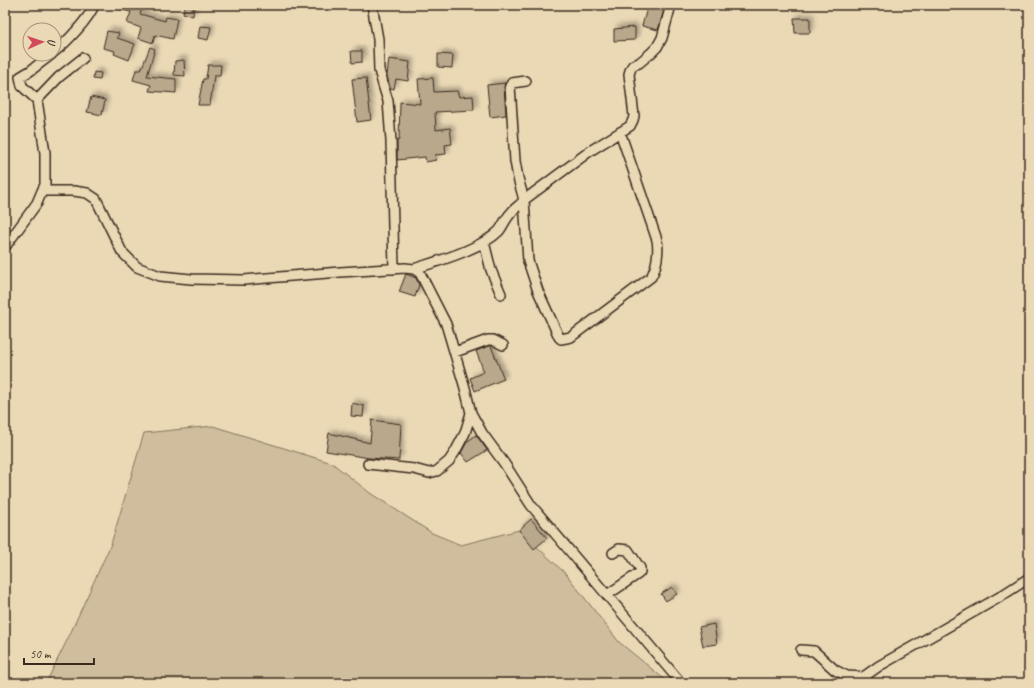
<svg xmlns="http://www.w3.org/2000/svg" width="1034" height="688" viewBox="0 0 1034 688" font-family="Caveat,sans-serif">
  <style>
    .green { fill: #cfbd9d; stroke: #85745e }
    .building { fill: #baa88c; stroke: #3b2a1e; filter: url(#shadow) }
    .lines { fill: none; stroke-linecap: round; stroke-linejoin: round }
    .street-casing { stroke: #3b2a1e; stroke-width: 12 }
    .street { stroke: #ebd9b6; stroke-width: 9 }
  </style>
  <defs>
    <filter id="shadow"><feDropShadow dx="3.5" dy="-3.5" stdDeviation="2" flood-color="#0004"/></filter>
  </defs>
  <rect width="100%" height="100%" fill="#ebd9b6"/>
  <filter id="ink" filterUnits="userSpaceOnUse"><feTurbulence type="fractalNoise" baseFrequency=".025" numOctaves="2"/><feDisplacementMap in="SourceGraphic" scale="8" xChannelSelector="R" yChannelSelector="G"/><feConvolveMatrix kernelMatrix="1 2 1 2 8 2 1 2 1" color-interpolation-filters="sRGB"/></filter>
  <g filter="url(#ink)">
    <path class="green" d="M213 426 332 463 370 493 432 533 461 545 519 530 566 574 619 642 669 683H46L70 634 111 544 144 433Z"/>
    <path class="building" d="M114 5H144L140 14 165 21 166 17 177 19 173 39 155 35 153 43 138 38 141 28 127 23 131 12 114 8Z
      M185 5 194 6 193 16 183 13Z
      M648 5 664 10 658 30 642 26Z
      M794 18H810V33H795Z
      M200 26 211 27 208 40 198 38Z
      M635 27V40L614 41V29Z
      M107 31 119 33 117 38 135 44 129 60 114 54 115 51 103 48Z
      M150 47 155 49 147 76 176 79V93L149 91 151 85 133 80 136 70H141Z
      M351 51H362V62L352 63Z
      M438 54 453 55 452 68 438 67Z
      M389 59 410 62 408 81 396 79 394 89 390 88 387 75Z
      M184 60 185 76 174 75 175 61Z
      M208 65H221L220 76H214L210 105H198L203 79H206Z
      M94 72 101 73 100 80 93 79Z
      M366 78 371 120 357 122 352 79Z
      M433 78 434 92 457 91 459 97 473 96 474 110 435 112 436 130 450 128 452 144 445 145 446 154 435 155 436 160 426 162 425 157 397 160V141L399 140 400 102 420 104 418 79Z
      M505 83 504 86 506 115 490 117 487 85Z
      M91 97 105 100 102 115 87 112Z
      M406 274 416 278 419 285 415 297 399 292Z
      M489 346H491L504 379 475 391 470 378 484 372 476 351Z
      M352 403 364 406 363 417 351 416Z
      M372 420 401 424 399 460 369 458 326 451 329 433 370 443Z
      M476 435 487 450 468 462 461 453 467 442Z
      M531 519 547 538 534 549 519 530Z
      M672 587 677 594 666 601 661 594Z
      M714 624 717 644 703 646 699 627Z"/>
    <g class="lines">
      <g class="street-casing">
        <path id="street" d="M372 5 378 39 379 70 383 85 388 101 391 141 394 269
          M54 52C66 43 89 19 94 5
          M526 81 512 83 510 86 515 161 518 178 524 200 528 261 538 291 559 337 561 339 571 337 651 277C657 267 659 251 657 240L620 132
          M37 100 59 77 83 58
          M42 191 45 185V153L37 100 22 86 20 77 30 71 52 54
          M484 242 491 270 501 294
          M5 247 37 203 42 191H74L87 193 96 199 122 252 137 267 160 276 191 279 244 280 340 272 405 268 414 269 420 273 446 324 465 388 471 413 482 433 504 463 531 505 681 683
          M414 269C438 261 481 249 499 231 503 226 506 218 511 213 515 207 520 206 524 200L590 151 630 126 633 120 634 116 629 74 631 68 633 65 639 63 651 53 657 47 662 38 671 5
          M455 352 488 340H493L503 345
          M368 464 414 469 429 473 437 471 449 461 455 452 465 433 471 413
          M607 595 638 574 640 572V568L628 550 619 549 613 553
          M801 650 814 651 835 670 847 676 863 677
          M855 683 879 666 998 598 1029 578"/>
      </g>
      <use href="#street" class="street"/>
    </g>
  </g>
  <rect width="1034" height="688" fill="none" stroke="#ebd9b6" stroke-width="20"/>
  <rect x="10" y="10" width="1014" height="668" fill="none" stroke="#3b2a1e" stroke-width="1.5" filter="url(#ink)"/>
  <g transform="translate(42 42) rotate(87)"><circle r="19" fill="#ebd9b6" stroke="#a59379"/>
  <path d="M0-3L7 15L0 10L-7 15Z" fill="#d1495b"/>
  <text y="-6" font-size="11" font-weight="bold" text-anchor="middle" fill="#3b2a1e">U</text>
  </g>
  <path d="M24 658v6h70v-6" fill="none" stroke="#3b2a1e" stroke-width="2"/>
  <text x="30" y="658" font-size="12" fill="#3b2a1e" stroke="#ebd9b6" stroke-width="3" paint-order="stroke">50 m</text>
</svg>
